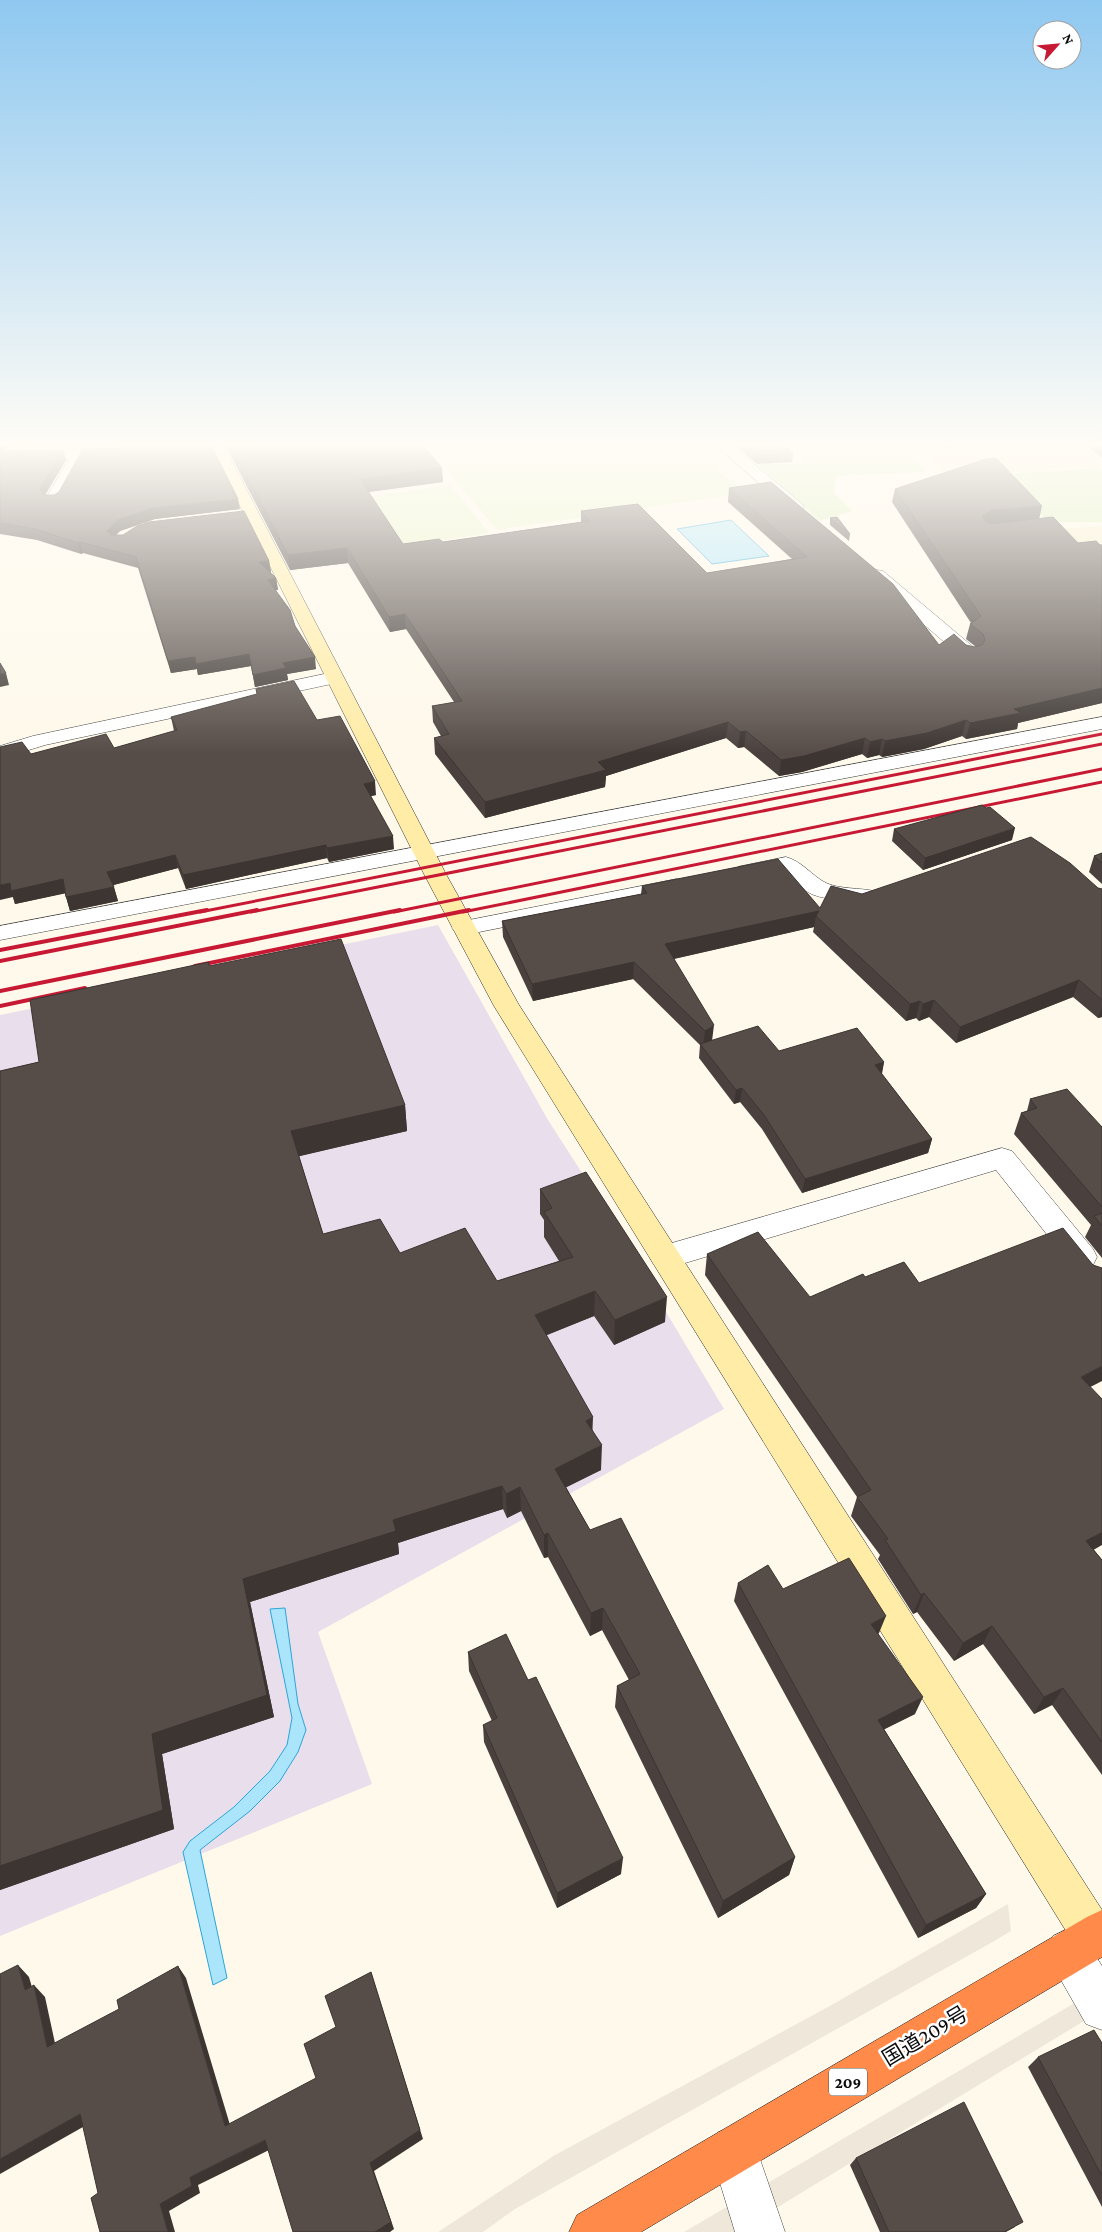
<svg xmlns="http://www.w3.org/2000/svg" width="1102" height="2232" viewBox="0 0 1102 2232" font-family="'Crimson Pro','Noto Sans JP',serif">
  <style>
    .industrial { fill: #e9dfec }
    .farmland { fill: #f7efc9 }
    .green { fill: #d6edb2 }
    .pitch { fill: #e7f3c4 }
    .plaza { fill: #efe8da }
    .water { fill: #abe5fb; stroke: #2ca5d8 }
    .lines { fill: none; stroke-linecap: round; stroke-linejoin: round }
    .stream { fill: #2ca5d8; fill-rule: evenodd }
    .street-casing { stroke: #3f3f3f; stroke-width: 1 }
    .secondary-casing { stroke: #2e2e2e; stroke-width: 1 }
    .highway-casing { stroke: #1d1d1d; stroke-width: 1 }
    .street { fill: #fff; fill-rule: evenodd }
    .secondary { fill: #ffeca6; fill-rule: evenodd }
    .highway { fill: #ff8a49; fill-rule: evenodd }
    .rail-far1 { stroke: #c71933; stroke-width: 3 }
    .rail { stroke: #c71933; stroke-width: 4 }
    .wall { fill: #4a413e }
    .shaded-wall { fill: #3c3532 }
    .building { fill: #564c48; stroke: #3c3532 }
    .labels { text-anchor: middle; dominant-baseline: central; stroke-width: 5; stroke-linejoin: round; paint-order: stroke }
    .shield { fill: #fff; stroke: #555; stroke-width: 1 }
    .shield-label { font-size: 16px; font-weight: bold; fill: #0c0c0c }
    .near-street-label { font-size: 21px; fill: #0c0c0c; stroke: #fff }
  </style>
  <rect width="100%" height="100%" fill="#fff9eb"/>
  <path class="industrial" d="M438 925 548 1120 595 1193 724 1409 318 1632 372 1784 0 1936V1015Z"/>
  <path class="farmland" d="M31 442H87L83 449H24Z
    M1082 442 1102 459V466L946 476 924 450Z
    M1102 526V560L1048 530Z"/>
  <path class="green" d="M796 442H897L926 472 836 476 834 493 852 511 820 521 757 464H802Z
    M1098 468 1102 471V522H1049L1007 485 945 478Z"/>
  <path class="pitch" d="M424 442H701L721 459 717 469 745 493 497 530Z
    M450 485 489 533 400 547 367 497Z"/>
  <path class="plaza" d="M1008 1904 1011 1931 989 1944 515 2209 483 2232H438L555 2155 828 2007Z
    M1102 1987V2010L737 2232H684Z"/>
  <path class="water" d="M731 520 769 556 712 564 677 529Z
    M285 1608 298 1704 306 1730 298 1752 280 1781 250 1811 200 1850 227 1978 213 1985 183 1852 190 1841 234 1807 270 1771 287 1745 292 1718 270 1609Z"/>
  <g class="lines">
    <path class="stream" d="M23 442H30L0 471V465Z"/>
    <g class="street-casing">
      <path id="street" d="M712 442H728L802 504 804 507 802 510H790Z
        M118 449 125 453 123 456 84 458 60 501 57 504H47L44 501 69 459 0 460V452Z
        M877 570 883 571 978 651 980 655 978 659 971 661 964 659 871 579 869 575 871 571Z
        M334 672 341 674 343 678 341 682 45 745 0 759V746L33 736Z
        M1102 717V729L0 940V926Z
        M786 857C802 861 812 876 826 883 838 889 861 888 874 891L878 896 874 901C861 904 828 900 814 895 803 891 792 879 782 872L746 879 738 877 735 872 738 867Z
        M677 879 685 881 689 886 685 891 464 935 456 933 452 928 456 923 464 921Z
        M1002 1148 1012 1151 1093 1249 1097 1257 1093 1265 1082 1269 1071 1265 996 1170 665 1269 654 1265 650 1257 654 1249 665 1245Z
        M1068 1929 1083 1936 1102 1966V2030L1086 2024 1053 1966 1046 1951 1053 1936Z
        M734 2126 751 2133 785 2232H735L710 2150 717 2133Z"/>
    </g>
    <g class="secondary-casing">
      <path id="secondary" d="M214 442H228L226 450 447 876 519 1005 1102 1910V1955L1094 1959 1079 1952 494 1006 425 876 212 450Z"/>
    </g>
    <g class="highway-casing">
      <path id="highway" d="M1102 1910V1957L641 2232H569L577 2215 1087 1917Z"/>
    </g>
    <use href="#street" class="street"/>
    <use href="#secondary" class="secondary"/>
    <use href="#highway" class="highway"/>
    <path class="rail-far1" d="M200 912C501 854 801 791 1102 734
      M251 912 1102 744
      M394 912 1102 769
      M463 912 1102 782"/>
    <path class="rail" d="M0 950 207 910
      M0 961 257 910
      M195 966 469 910
      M0 991 400 910
      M0 1006 85 988"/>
  </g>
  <path class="wall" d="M117 442H213L211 444 118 447Z
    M227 442H420L443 482 368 492 403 544 443 542 581 522V511L707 573 792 559 728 502 729 488 939 645H966L974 647H976L966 639 970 624 971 623 892 502 895 489 1039 519 1078 543 1102 545V703L1018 723 1017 729 966 739 962 736 924 749 882 757 879 755 867 758 862 754 802 772 779 776 744 747 738 748 726 738 606 776 605 787 485 818 435 754 434 738 441 736 433 722 432 706 454 702 406 629 390 632 348 563 290 570 228 450Z
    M731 442H784L793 454 792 462 757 464Z
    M931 442H1050L942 448Z
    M1083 442H1102V458Z
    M63 450 66 460 45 495 240 509 155 519 120 531 116 535 269 561 271 572H270L276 578 278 590H275L295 626 316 669 287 674 288 680 255 687 251 666 198 675 197 669 171 673 138 568 83 553 81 554 37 540 0 534V451Z
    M830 518 850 534 849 541 830 525Z
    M171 717 317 720 376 795 371 796 394 849 329 862 327 858 186 889 178 868 113 885 118 901 70 911 65 893 15 904 13 897 31 754 114 748 174 731Z
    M894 829 1012 840 923 870 892 841Z
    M1102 853V884L1089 872 1094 856Z
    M642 886 820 908 862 894 1098 888 1102 889V1017L1098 1018 1073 997 956 1043 929 1017 919 1021 916 1018 906 1021 813 932 814 927 674 959 712 1040 779 1051 884 1062 882 1074 932 1139 928 1153 802 1193 762 1129 740 1102 734 1104 699 1058 700 1045 633 979 533 1001 503 937 502 921 641 894Z
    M209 966 405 1105 407 1131 299 1156 323 1234 400 1253 497 1281 559 1261 544 1237V1220L540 1214V1189L665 1322 614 1345 594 1316 546 1335 593 1431 601 1470 566 1487 590 1530 795 1857 789 1875 718 1918 615 1707 617 1686 629 1680 602 1630 590 1636 548 1557 544 1558 521 1511 507 1518 503 1509 398 1543 399 1554 250 1602 274 1717 162 1754 174 1829 0 1890V1071L39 1062Z
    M1030 1099 1102 1127V1258L1085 1237 1091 1225 1014 1134 1021 1113 1027 1111Z
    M707 1254 810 1297 865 1277 919 1283 1090 1387 1094 1550 1102 1560V1775L1052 1705 1034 1714 983 1644 954 1661 917 1612 913 1614 878 1559 880 1555 851 1516 857 1497 705 1275Z
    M738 1583 783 1589 879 1633H878L915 1714 884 1729 986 1894 976 1908 918 1938 734 1601Z
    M468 1652 528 1680 621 1874 557 1908 484 1742 483 1725 492 1721 469 1671Z
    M1102 2043V2207L1028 2067 1038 2057Z
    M856 2158 1015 2227 1006 2232H880L850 2165Z"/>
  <path class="shaded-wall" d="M0 442H12L4 450 0 451Z
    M63 450 66 460 42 500 40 489Z
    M442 468 443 482 361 493 360 479Z
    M238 499 240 509 155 519 120 531 109 542 107 531 118 520 153 508Z
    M1042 506 1039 520 979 530 982 516 992 510Z
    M80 542 83 553 81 554 78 543Z
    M347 548 348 563 290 570 288 555Z
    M269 561 271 572 261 573 259 562Z
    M276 578 278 590 270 591 268 580Z
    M405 614 406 629 390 632 389 617Z
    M249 654 251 666 198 675 197 669 171 673 168 661 195 657Z
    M315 657 316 669 287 674 288 680 255 687 253 675 283 663Z
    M6 673 9 685 0 687V674Z
    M1102 688V703L1018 723 1017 729 966 739 970 723 1014 709Z
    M966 720 962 736 924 749 882 757 885 741Z
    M728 722 726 738 606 776 605 787 485 818V802L598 762Z
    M746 731 744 747 738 748 740 732Z
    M865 738 862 754 802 772 779 776 781 760Z
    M882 739 879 755 867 758 870 742Z
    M375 781 376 795 366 797 364 784Z
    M1015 828 1012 840 923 870 925 858Z
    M393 836 394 849 329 862 327 848Z
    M326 845 327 858 186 889 183 875Z
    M175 855 178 868 110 886 107 872Z
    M63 879 67 893 15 904 13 897 0 900V885L10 883Z
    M114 887 118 901 70 911 66 897Z
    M819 911 816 916 814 927 664 961 665 944Z
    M634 962 633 979 533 1001 532 984Z
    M1079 980 1073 997 956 1043 960 1027Z
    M934 1000 929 1017 919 1021 923 1004Z
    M920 1001 916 1018 906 1021 910 1004Z
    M1102 1007V1017L1098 1018Z
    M714 1025 712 1041 703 1048 705 1031Z
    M884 1062 881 1076 875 1065Z
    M742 1088 740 1102 734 1104 736 1090Z
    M405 1105 407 1131 296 1157 291 1131Z
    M932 1139 928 1153 802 1193 805 1179Z
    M595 1291 594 1316 535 1340V1315Z
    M667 1297 665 1322 614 1345 615 1320Z
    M1102 1366V1381L1071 1397 1081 1377Z
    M593 1417 592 1442 586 1421Z
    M602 1445 601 1470 555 1493V1469Z
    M502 1486 503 1509 398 1543 399 1554 250 1602 274 1717 162 1754 174 1829 0 1890V1866L152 1734 243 1579 393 1520Z
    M520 1487 521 1511 507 1518 506 1494Z
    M1102 1532V1545L1076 1560 1086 1541Z
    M548 1533V1557L544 1558V1535Z
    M924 1593 917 1612 913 1614 921 1595Z
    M603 1608 602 1630 590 1636 591 1613Z
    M886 1616 879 1633 865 1641 871 1624Z
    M992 1626 983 1644 954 1661 963 1643Z
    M1063 1688 1052 1705 1034 1714 1044 1697Z
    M923 1697 915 1714 871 1736 878 1720Z
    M795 1857 789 1875 718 1918 723 1901Z
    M623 1858 621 1874 557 1908V1893Z
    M986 1894 976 1908 918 1938 926 1925Z
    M18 1965 29 1977 36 2001 25 1990Z
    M178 1966 186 1978 233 2135 225 2126Z
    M371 1972 423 2139 374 2171 394 2229 390 2232H375L370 2163Z
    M34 1985 45 1997 58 2057 47 2047Z
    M80 2114 90 2123 0 2174V2159Z
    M265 2140 271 2149 198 2185 200 2193 169 2211 175 2232H168L160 2204 190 2177Z"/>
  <path class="building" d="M229 442H420L442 468 360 479 403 544 439 539 443 542 590 521 581 511 638 504 707 573 807 557 729 488 771 482 893 584 939 645 954 634 966 645 974 647 982 645 985 640 983 634 970 624 981 616 895 489 986 459 996 458 1042 506 992 510 982 516 986 522 992 524 1053 517 1078 543 1096 541 1100 545H1102V688L1014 709 1021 713 970 723 966 720 927 733 885 741 882 739 870 742 865 738 804 756 781 760 746 731 740 732 728 722 598 762 606 770 485 802 434 738 449 734 432 706 462 701 405 614 389 617 347 548 288 555Z
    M741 442H784L793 454 758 456Z
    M1095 442H1102V447Z
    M211 445 238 499 153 508 118 520 107 531 111 535H123L137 526 149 522 244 511 269 561 259 562 276 578 268 580 290 610 295 626 315 657 283 663 286 668 253 675 249 654 196 664 195 657 168 661 136 557 80 542 78 543 35 529 0 523V451L63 450 40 489 44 495H54L59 492 83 449Z
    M837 517 850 534 830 518Z
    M0 663 6 673 0 674Z
    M294 681 317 720 340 716 375 781 364 784 393 836 327 848 326 845 183 875 175 855 107 872 114 887 66 897 63 879 11 891 10 883 0 885V747L22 742 31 754 106 734 114 748 177 730 171 717 257 694 256 689Z
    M982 805 986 808 990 807 1015 828 925 858 894 829Z
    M1031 837 1070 863 1098 888 1102 889V1000L1079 980 960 1027 934 1000 923 1004 920 1001 910 1004 816 916 819 911 665 944 714 1025 705 1031 634 962 532 984 502 921 647 893 642 886 778 859 820 908 831 886 862 894Z
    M1102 853V863L1094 856Z
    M341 939 405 1105 291 1131 323 1234 380 1219 400 1253 465 1228 497 1281 573 1257 544 1212 552 1208 540 1189 586 1172 667 1297 615 1320 595 1291 535 1315 593 1417 586 1421 602 1445 555 1469 590 1530 621 1518 795 1857 723 1901 617 1686 640 1674 603 1608 591 1613 548 1533 544 1535 520 1487 506 1494 502 1486 393 1520 396 1531 243 1579 267 1695 152 1734 163 1810 0 1866V1071L39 1062 30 1000 209 962V966Z
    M758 1026 779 1051 857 1028 884 1062 875 1065 932 1139 805 1179 764 1115 742 1088 736 1090 700 1044Z
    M1067 1089 1102 1127V1207L1021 1113 1037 1108 1030 1099Z
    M1102 1213V1226L1094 1216Z
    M1063 1228 1093 1265 1102 1268V1366L1081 1377 1102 1399V1532L1086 1541 1102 1560V1742L1063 1688 1044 1697 992 1626 963 1643 924 1593 921 1595 885 1540 888 1539 857 1497 871 1490 707 1254 758 1232 810 1297 863 1274 865 1277 904 1262 919 1283Z
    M849 1558 886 1616 871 1624 923 1697 878 1720 986 1894 926 1925 738 1583 768 1565 783 1589Z
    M506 1634 528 1680 536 1677 623 1858 557 1893 483 1725 497 1718 468 1652Z
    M18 1965 25 1990 34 1985 47 2047 119 2009 117 2000 178 1966 225 2126 316 2078 304 2044 336 2027 325 1996 371 1972 420 2130 370 2163 391 2222 375 2232H293L265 2140 190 2177 192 2186 160 2204 168 2232H100L91 2198 98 2193 80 2114 0 2159V1974Z
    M1094 2030 1102 2043V2176L1038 2057Z
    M964 2102 1023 2222 1004 2232H889L856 2158Z"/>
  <linearGradient id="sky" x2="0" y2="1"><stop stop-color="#8fc8f0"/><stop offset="0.59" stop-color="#fffcf6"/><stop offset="1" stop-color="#fffcf6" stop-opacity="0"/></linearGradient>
  <rect width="1102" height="754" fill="url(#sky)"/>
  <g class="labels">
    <rect class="shield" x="829" y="2068.5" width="38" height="27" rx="4"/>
    <g class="shield-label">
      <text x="848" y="2082">209</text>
    </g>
    <g class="near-street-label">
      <text transform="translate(925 2036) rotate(-31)">国道209号</text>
    </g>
  </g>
  <g transform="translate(1057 45) rotate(63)"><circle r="24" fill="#ffffff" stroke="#9e9e9e"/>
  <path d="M0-4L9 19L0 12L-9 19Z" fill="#c71933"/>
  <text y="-8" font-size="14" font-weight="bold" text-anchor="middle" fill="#0c0c0c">N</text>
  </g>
</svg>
